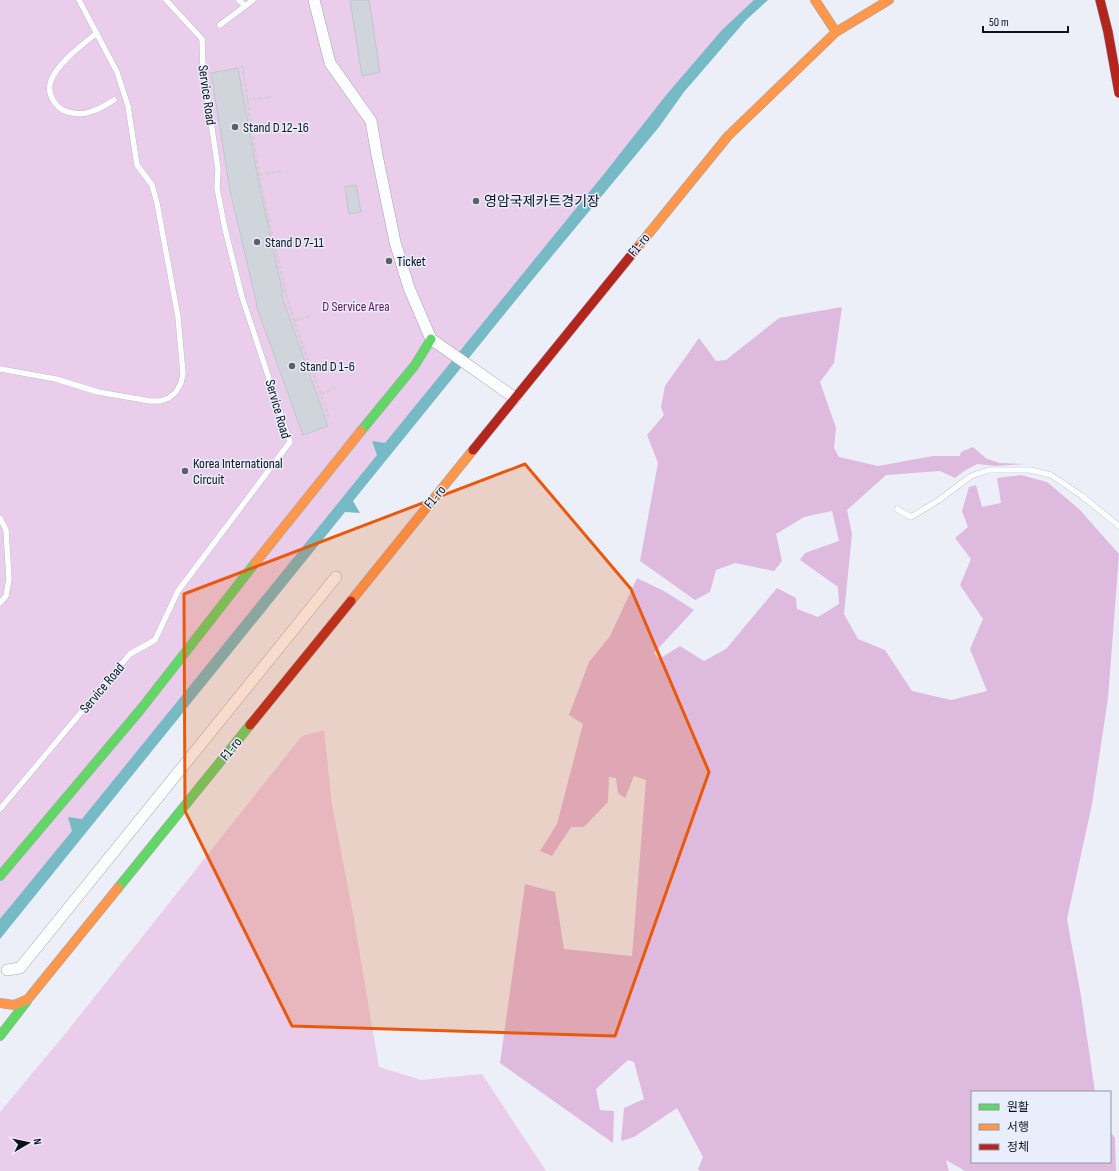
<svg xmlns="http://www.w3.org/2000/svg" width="1119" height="1171" viewBox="0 0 1119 1171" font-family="'Sofia Sans Condensed','Noto Sans KR',sans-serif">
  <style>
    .green { fill: #e9cdea }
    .forest { fill: #debadf }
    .water { fill: #75bac4 }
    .building { fill: #d0d5dc; stroke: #c0c5cc }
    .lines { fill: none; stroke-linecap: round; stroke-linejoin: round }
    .lane-casing { stroke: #a4a7ae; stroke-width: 6 }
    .street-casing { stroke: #a4a7ae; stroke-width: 12 }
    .fast-casing { stroke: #a4a7ae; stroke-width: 10 }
    .slow-casing { stroke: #a4a7ae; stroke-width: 10 }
    .jam-casing { stroke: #a4a7ae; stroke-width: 10 }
    .path { stroke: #cecfd1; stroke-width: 2; stroke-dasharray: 4 2; stroke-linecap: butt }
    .lane { stroke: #fcfdfe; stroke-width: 5.5 }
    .street { stroke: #fcfdfe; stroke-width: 11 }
    .fast { stroke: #63d668; stroke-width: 9 }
    .slow { stroke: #ff974d; stroke-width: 9 }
    .jam { stroke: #b3261e; stroke-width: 9 }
    .marked { fill: #e8590c; fill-opacity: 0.2; stroke: #e8590c; stroke-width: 3; stroke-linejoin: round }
    .poi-dot { fill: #5c5f67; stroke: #e8eefb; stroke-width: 1.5 }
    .labels { text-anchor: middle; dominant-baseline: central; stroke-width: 3; stroke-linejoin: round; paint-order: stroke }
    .street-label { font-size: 14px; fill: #0f121a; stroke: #e8eefb }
    .poi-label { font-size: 14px; fill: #0f121a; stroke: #e8eefb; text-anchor: start }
    .park-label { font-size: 14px; fill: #651460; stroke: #e8eefb }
  </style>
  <rect width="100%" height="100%" fill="#eceff7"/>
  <path class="green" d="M0 0H762L742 13 0 930Z
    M324 730 332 805 353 914 379 1067 421 1080 482 1074 546 1171H0V1112L65 1034 302 736Z"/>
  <path class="forest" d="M842 307 834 363 820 382 836 428 834 448 839 457 878 466 933 456H960L961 452 973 447 987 459 1000 463 1024 464 997 466 977 464 964 471 955 478 940 471 886 475 847 510 852 534 844 614 858 639 885 650 912 691 951 700 987 691 970 649 983 619 960 585 971 559 955 538 968 527 962 511 969 487 976 485 982 507 1001 503 997 478 1021 475 1047 482 1079 509 1119 554 1108 698 1092 804 1067 919 1081 996 1095 1092H972V1162H1110V1131L1115 1138 1116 1171H965L946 1160 949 1171H700L698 1169 703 1157 677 1108 634 1137 621 1141 624 1108 644 1099 634 1062 628 1060 596 1089 600 1110 614 1111 613 1143 500 1063 525 884 555 892 564 949 632 956 646 780 634 776 625 798 618 793 616 778 609 777 608 802 584 827H571L552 856 540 851 557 824 583 724 569 715 589 662 610 636 637 578 664 591 694 610 654 653 659 659 680 646 704 661 726 649 777 588 796 598 797 609 818 617 839 604 838 587 800 560 805 553 839 541 832 511 804 517 776 534 782 561 774 571 735 563 716 570 710 592 695 600 640 561 658 463 647 435 664 415 661 407 665 386 699 338 716 361 726 360 779 318Z"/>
  <path class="water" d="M754 0H768L746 20 684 92 659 127 533 279 353 501 360 513 345 512 0 939V919L72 831 68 817 82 819 377 455 372 441 385 443 604 174 667 94 722 30Z"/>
  <path class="building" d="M350 0H369L380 72 362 76Z
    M238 68 258 179 283 294H281L328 426 303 435 256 305H257L230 190 211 73Z
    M356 185 361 212 349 214 345 187Z"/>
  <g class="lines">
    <g class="lane-casing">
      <path id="lane" d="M239 0 245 6
        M220 25 253 0
        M97 33C83 44 56 64 51 81 46 94 56 109 68 112 75 114 84 114 90 112 99 110 106 105 114 100
        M0 369 56 379 98 392 150 401H160L169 398 176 392 181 383 183 374 178 317 157 203 152 185 137 165 128 106 117 72 79 0
        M897 509 911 517 939 500 971 476 989 470H1030L1051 475 1082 496 1119 526
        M0 518 6 530 9 579 6 596 0 603
        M0 809 130 654 155 640 178 591 290 442 242 297 225 229 217 188 218 169 203 68 202 39 166 0"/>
    </g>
    <g class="street-casing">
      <path id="street" d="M314 0 330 63 371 121 377 155 395 242 409 288 431 339 515 398
        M7 970 20 968 336 577"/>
    </g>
    <g class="fast-casing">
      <path id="fast" d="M361 431 415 365 431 339
        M0 876 141 709 255 563
        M118 888 250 725
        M0 1036 27 1001"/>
    </g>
    <g class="slow-casing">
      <path id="slow" d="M815 0 836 32
        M637 248 728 136 836 32 889 0
        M255 563 361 431
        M351 601 473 450
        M0 1003 14 1005 28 999 118 888"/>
    </g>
    <g class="jam-casing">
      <path id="jam" d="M1100 0 1108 32 1119 93
        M473 450 637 248
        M250 725 351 601"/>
    </g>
    <path class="path" d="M242 65 260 182 287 297 294 321 329 417
      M247 100 272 97
      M259 175 283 171
      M276 247 295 243
      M294 321 310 316
      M321 394 338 386"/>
    <use href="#lane" class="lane"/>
    <use href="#street" class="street"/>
    <use href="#fast" class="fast"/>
    <use href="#slow" class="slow"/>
    <use href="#jam" class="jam"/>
  </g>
  <path class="marked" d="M525 464 631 589 709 772 615 1036 292 1026 185 811 184 594Z"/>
  <g class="poi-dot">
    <circle cx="235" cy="127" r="4"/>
    <circle cx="476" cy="201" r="4"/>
    <circle cx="257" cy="242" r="4"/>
    <circle cx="389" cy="261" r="4"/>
    <circle cx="292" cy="366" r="4"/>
    <circle cx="185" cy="471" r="4"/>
  </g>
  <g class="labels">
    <g class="street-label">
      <text transform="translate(207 95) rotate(82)">Service Road</text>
      <text transform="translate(639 245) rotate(-51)">F1-ro</text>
      <text transform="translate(278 409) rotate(74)">Service Road</text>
      <text transform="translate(435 497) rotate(-51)">F1-ro</text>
      <text transform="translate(102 688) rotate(-50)">Service Road</text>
      <text transform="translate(231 749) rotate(-51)">F1-ro</text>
    </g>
    <g class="poi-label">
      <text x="243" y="127">Stand D 12-16</text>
      <text x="484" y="201">영암국제카트경기장</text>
      <text x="265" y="242">Stand D 7-11</text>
      <text x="397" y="261">Ticket</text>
      <text x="300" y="366">Stand D 1-6</text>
      <text x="193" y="463">Korea International<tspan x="193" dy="16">Circuit</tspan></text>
    </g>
    <g class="park-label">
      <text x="356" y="306">D Service Area</text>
    </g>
  </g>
  <rect x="971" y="1091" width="140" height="72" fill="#e8eefb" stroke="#9196a1"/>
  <rect x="979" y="1104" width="20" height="6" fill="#63d668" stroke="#9196a1"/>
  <text x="1007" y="1111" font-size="12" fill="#0f121a">원활</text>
  <rect x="979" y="1124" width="20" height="6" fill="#ff974d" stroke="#9196a1"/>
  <text x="1007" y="1131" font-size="12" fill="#0f121a">서행</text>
  <rect x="979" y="1144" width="20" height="6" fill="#b3261e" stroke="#9196a1"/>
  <text x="1007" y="1151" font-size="12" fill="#0f121a">정체</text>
  <g transform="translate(28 1143) rotate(81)" stroke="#e8eefb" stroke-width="3" paint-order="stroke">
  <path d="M0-3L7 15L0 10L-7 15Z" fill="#0f121a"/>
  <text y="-6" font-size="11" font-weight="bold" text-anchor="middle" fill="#0f121a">N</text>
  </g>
  <path d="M983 26v6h85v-6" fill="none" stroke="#0f121a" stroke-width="2"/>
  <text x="989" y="26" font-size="12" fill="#0f121a" stroke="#e8eefb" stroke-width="3" paint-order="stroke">50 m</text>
</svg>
